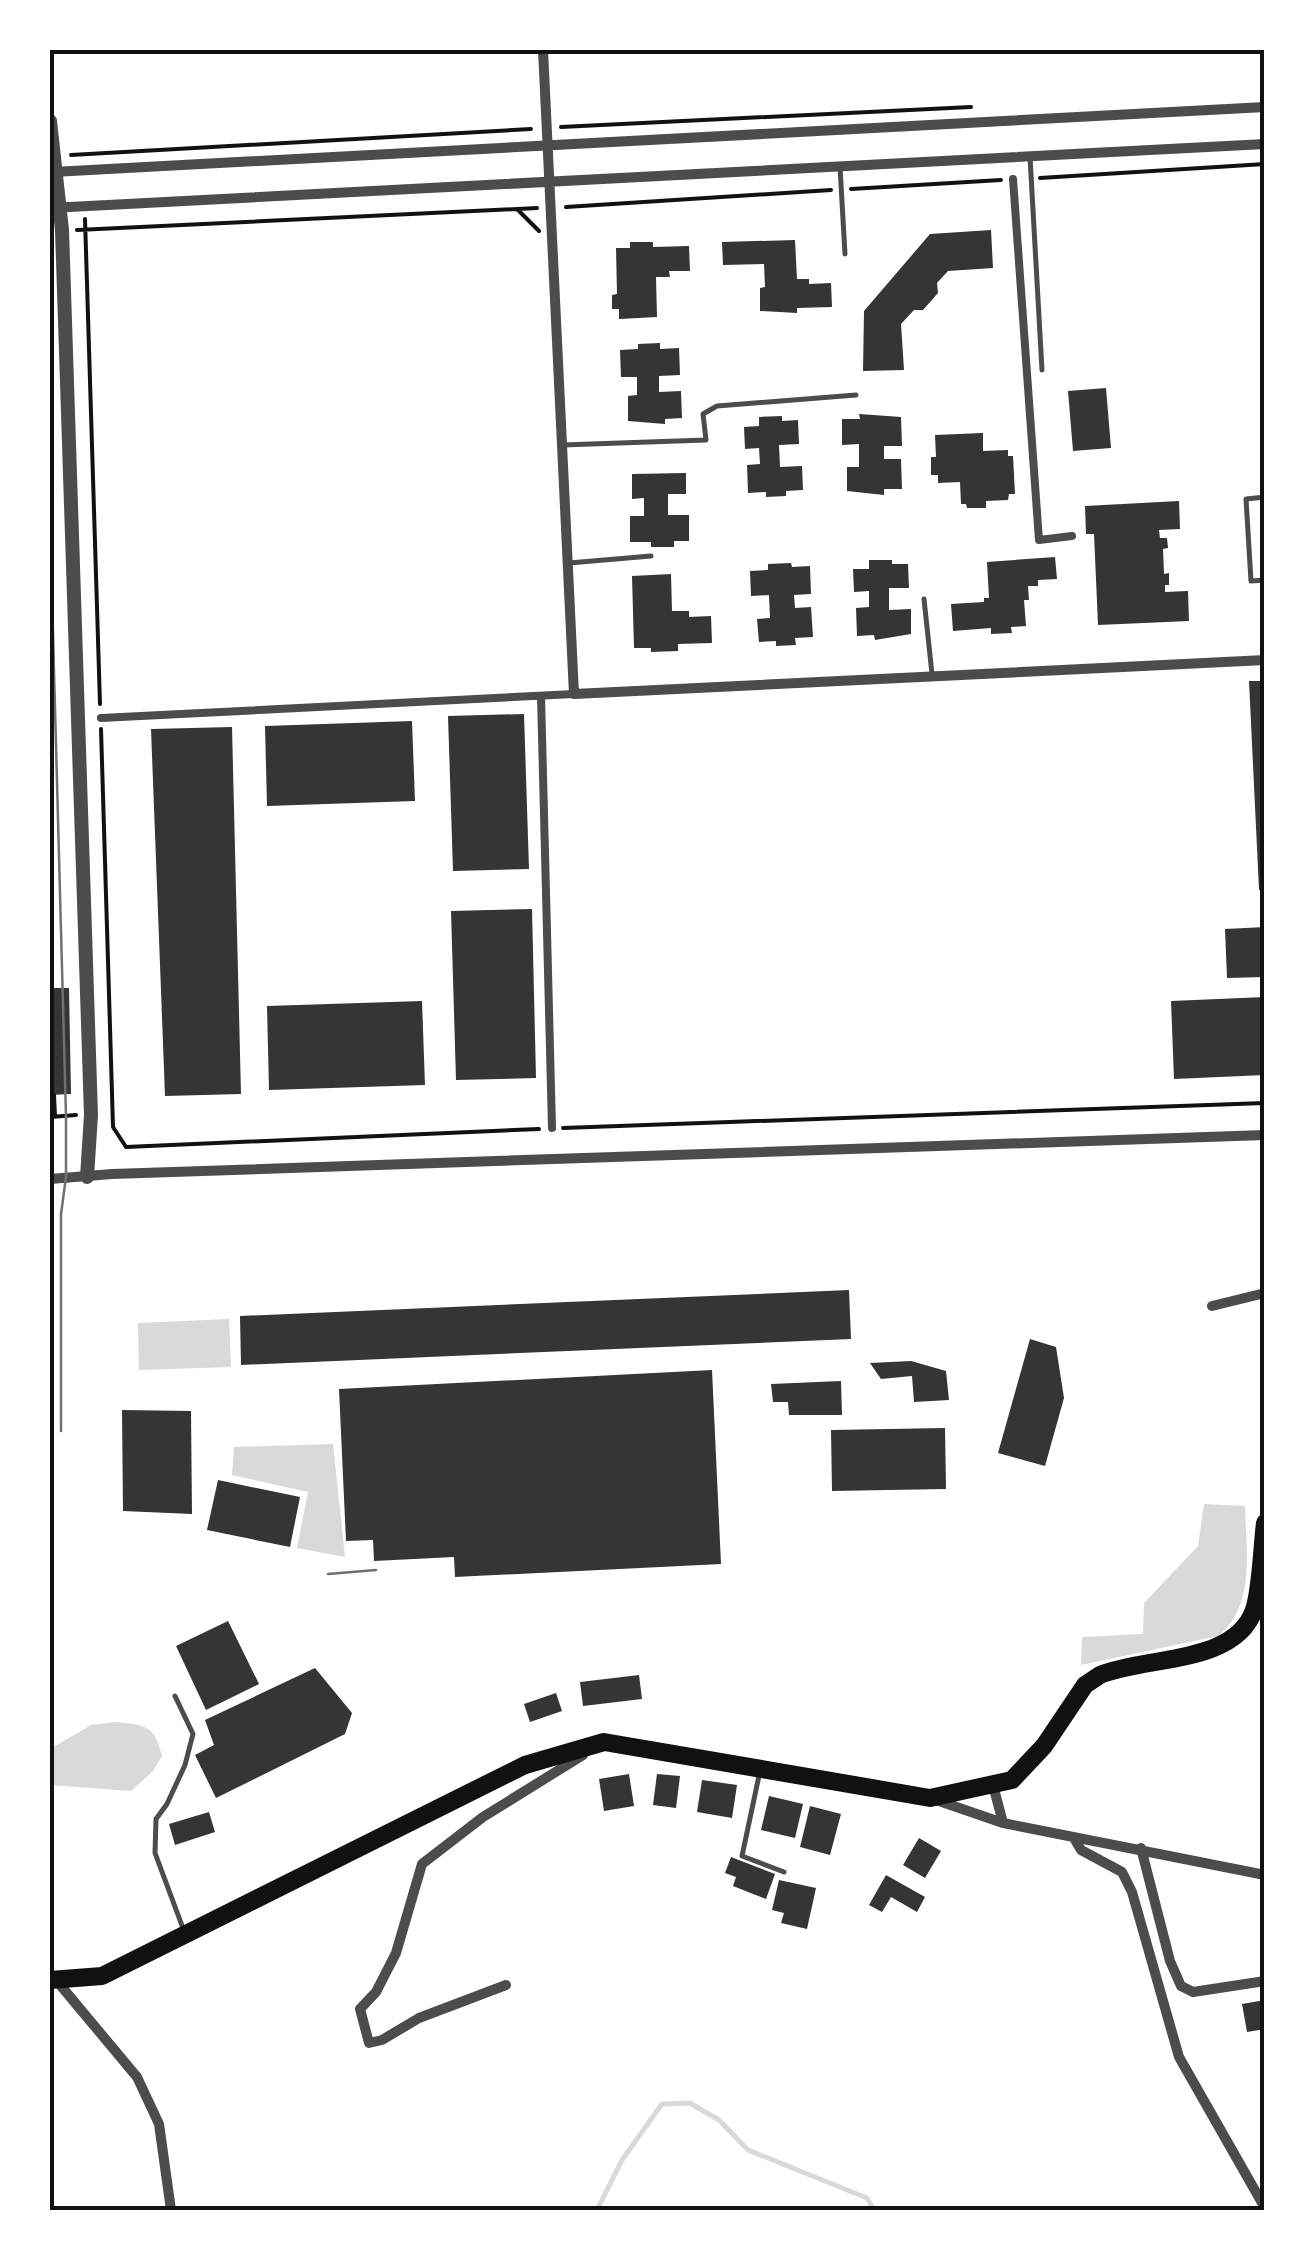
<svg xmlns="http://www.w3.org/2000/svg" width="1315" height="2260" viewBox="0 0 1315 2260" font-family="Rubik,sans-serif">
  <style>
    .water { fill: #d9d9d9 }
    .lines { fill: none; stroke-linecap: round; stroke-linejoin: round }
    .stream { stroke: #d9d9d9; stroke-width: 5 }
    .building { fill: #353535 }
    .path { stroke: #111; stroke-width: 4 }
    .service { stroke: #4c4c4c; stroke-width: 5 }
    .pedestrian { stroke: #4c4c4c; stroke-width: 8 }
    .minor { stroke: #4c4c4c; stroke-width: 10 }
    .tertiary { stroke: #4c4c4c; stroke-width: 14 }
    .primary { stroke: #111; stroke-width: 18 }
    .tram { stroke: #707070; stroke-width: 2.5 }
    .neatline { fill: none; stroke: #111; stroke-width: 4 }
  </style>
  <rect width="100%" height="100%" fill="#fff"/>
  <path class="water" d="M229 1319 231 1367 139 1370 138 1323Z
    M333 1444 345 1557 297 1548 308 1492 232 1475 234 1447Z
    M1204 1504 1245 1506C1246 1549 1256 1606 1218 1636L1081 1665 1082 1637 1143 1634 1144 1603 1198 1546Z
    M115 1722C145 1725 154 1724 162 1756L153 1771 131 1791 50 1785V1749L91 1725Z"/>
  <g class="lines">
    <path class="stream" d="M597 2210 622 2160 662 2104 690 2103 719 2120 748 2150 867 2198 874 2210"/>
  </g>
  <path class="building" d="M991 230 993 268 948 271 937 283 938 293 923 310H914L901 324 904 370 863 371 864 311 930 234Z
    M795 240 797 279H809V284L831 283 832 307 797 308V313L760 311V288L765 287 764 264 723 265 722 242Z
    M630 242H653V247L689 246 690 271H669L670 277H656L657 317 619 319V309H612V295L617 294 616 248H630Z
    M660 343V349L679 348 680 375 659 376V392L681 391 682 418 665 419V424L628 421V396L637 395V377H621L620 350 638 349V344Z
    M1106 388 1111 448 1073 451 1068 391Z
    M859 414 901 417 902 446H884V459H901L902 489H884V495L847 491V467H859V444L842 445V419H860Z
    M782 416V421L798 420 799 444 779 445 780 467 802 466 803 490 786 491V496L766 497V492L748 493 747 465 760 464 759 448 745 449 744 427 759 426V417Z
    M983 433V451L1008 450V456H1013L1015 494H1009L1008 500 986 501V508H967L966 504H961L960 482 938 483V475H931V457H936L935 435Z
    M686 473V494H668V515H689V541H674V547H651V542H630V516H644V498L632 499V474Z
    M1179 501 1180 529 1159 530 1160 538H1167L1168 548 1163 549 1164 574 1169 573V585H1165V592L1188 591 1189 621 1098 625 1094 534H1086L1085 506Z
    M1055 557 1057 579 1038 580V586H1028L1029 600H1024L1026 626 1011 627 1012 633 991 634V628L953 631 951 604 984 602V598H989L987 562Z
    M869 560H892V564H908L909 588H889V610L911 609V634L875 640 874 635 857 636 856 608 869 607V591L854 592 853 569H869Z
    M791 563 792 567 810 566 811 594 794 595 795 608 811 607 813 637 795 638 796 645 776 646V641L759 642 757 619 770 618 769 595 751 596 750 571 768 570V564Z
    M671 574 672 611H689V617L711 616 712 643 678 644V651L651 652V648H634L632 576Z
    M1249 681H1265V890H1259Z
    M524 714 529 869 453 871 448 716Z
    M412 721 415 801 267 806 265 726Z
    M232 727 241 1094 165 1096 151 729Z
    M532 909 536 1078 456 1080 451 911Z
    M1265 927V977L1227 978 1225 929Z
    M50 988H69L71 1094 50 1095Z
    M1265 997V1075L1174 1079 1171 1001Z
    M422 1001 425 1085 269 1090 267 1006Z
    M849 1290 851 1339 241 1365 240 1316Z
    M1030 1339 1056 1347 1064 1398 1045 1466 998 1453Z
    M911 1361 946 1371 949 1400 914 1402 912 1376 881 1379 870 1363Z
    M712 1370 721 1564 455 1577 454 1557 374 1561 373 1540 346 1541 339 1389Z
    M841 1381 842 1415H789L788 1402H773L771 1384Z
    M122 1410 191 1411 192 1514 123 1511Z
    M945 1428 946 1489 832 1491 831 1430Z
    M218 1480 300 1497 290 1547 207 1530Z
    M228 1621 259 1684 206 1710 176 1646Z
    M315 1668 352 1713 345 1734 216 1798 195 1755 214 1745 205 1720Z
    M639 1675 642 1699 583 1706 580 1682Z
    M556 1693 562 1711 530 1722 524 1704Z
    M629 1774 634 1806 604 1811 599 1779Z
    M657 1774 680 1776 676 1808 653 1805Z
    M702 1780 737 1785 732 1818 697 1812Z
    M769 1796 803 1804 795 1838 761 1830Z
    M810 1806 841 1814 830 1855 800 1847Z
    M209 1812 215 1832 175 1845 169 1824Z
    M919 1838 941 1851 925 1878 903 1865Z
    M731 1857 775 1874 766 1899 733 1886 736 1877 725 1873Z
    M886 1875 925 1897 917 1912 891 1897 882 1912 869 1905Z
    M779 1880 816 1888 807 1929 781 1923 784 1913 772 1910Z
    M1265 2000V2029L1247 2032 1242 2004Z"/>
  <g class="lines">
    <path class="path" d="M561 127 971 107
      M71 155 531 129
      M1040 178 1265 164
      M851 189 1001 180
      M566 207 831 190
      M517 209 539 231
      M85 219 100 704
      M77 230 537 208
      M101 729 113 1127 126 1147 539 1129
      M54 1095 55 1116
      M50 1117 76 1115
      M563 1128 1265 1103"/>
    <path class="service" d="M1030 157 1042 370
      M840 167 845 254
      M562 445 706 440 703 414 717 406 856 395
      M1265 497 1246 499 1251 581 1265 580
      M569 563 651 556
      M924 599 932 674
      M175 1696 193 1734 185 1765 167 1804 156 1819 155 1853 184 1931
      M760 1771 742 1856 784 1872"/>
    <path class="pedestrian" d="M1013 179 1039 540 1072 536
      M541 696 552 1128
      M101 718 574 694"/>
    <path class="minor" d="M543 50 574 694 1265 660
      M53 172 1265 107
      M50 208 1265 144
      M50 1179 112 1174 1265 1135
      M1212 1306 1265 1293
      M993 1785 1003 1823
      M936 1800 1003 1823 1265 1875
      M1074 1838 1081 1850 1122 1872 1132 1892 1179 2057 1265 2208
      M1141 1848 1170 1961 1181 1986 1193 1992 1265 1981
      M56 1980 137 2077 159 2124 171 2210
      M506 1985 419 2018 382 2040 369 2043 360 2009 376 1992 396 1953 422 1864 483 1817 583 1755"/>
    <path class="tertiary" d="M50 121 62 230 91 1115 87 1177"/>
    <path class="primary" d="M50 1980 102 1976 525 1765 604 1742 930 1798 1012 1780 1044 1746 1085 1685 1100 1675C1145 1656 1235 1665 1254 1610 1261 1589 1262 1546 1265 1523"/>
    <path class="tram" d="M50 522 66 1116V1177L61 1214V1431
      M328 1574 376 1570"/>
  </g>
  <rect width="1315" height="2260" fill="none" stroke="#ffffff" stroke-width="105"/>
  <rect x="52" y="52" width="1210" height="2156" class="neatline"/>
</svg>
